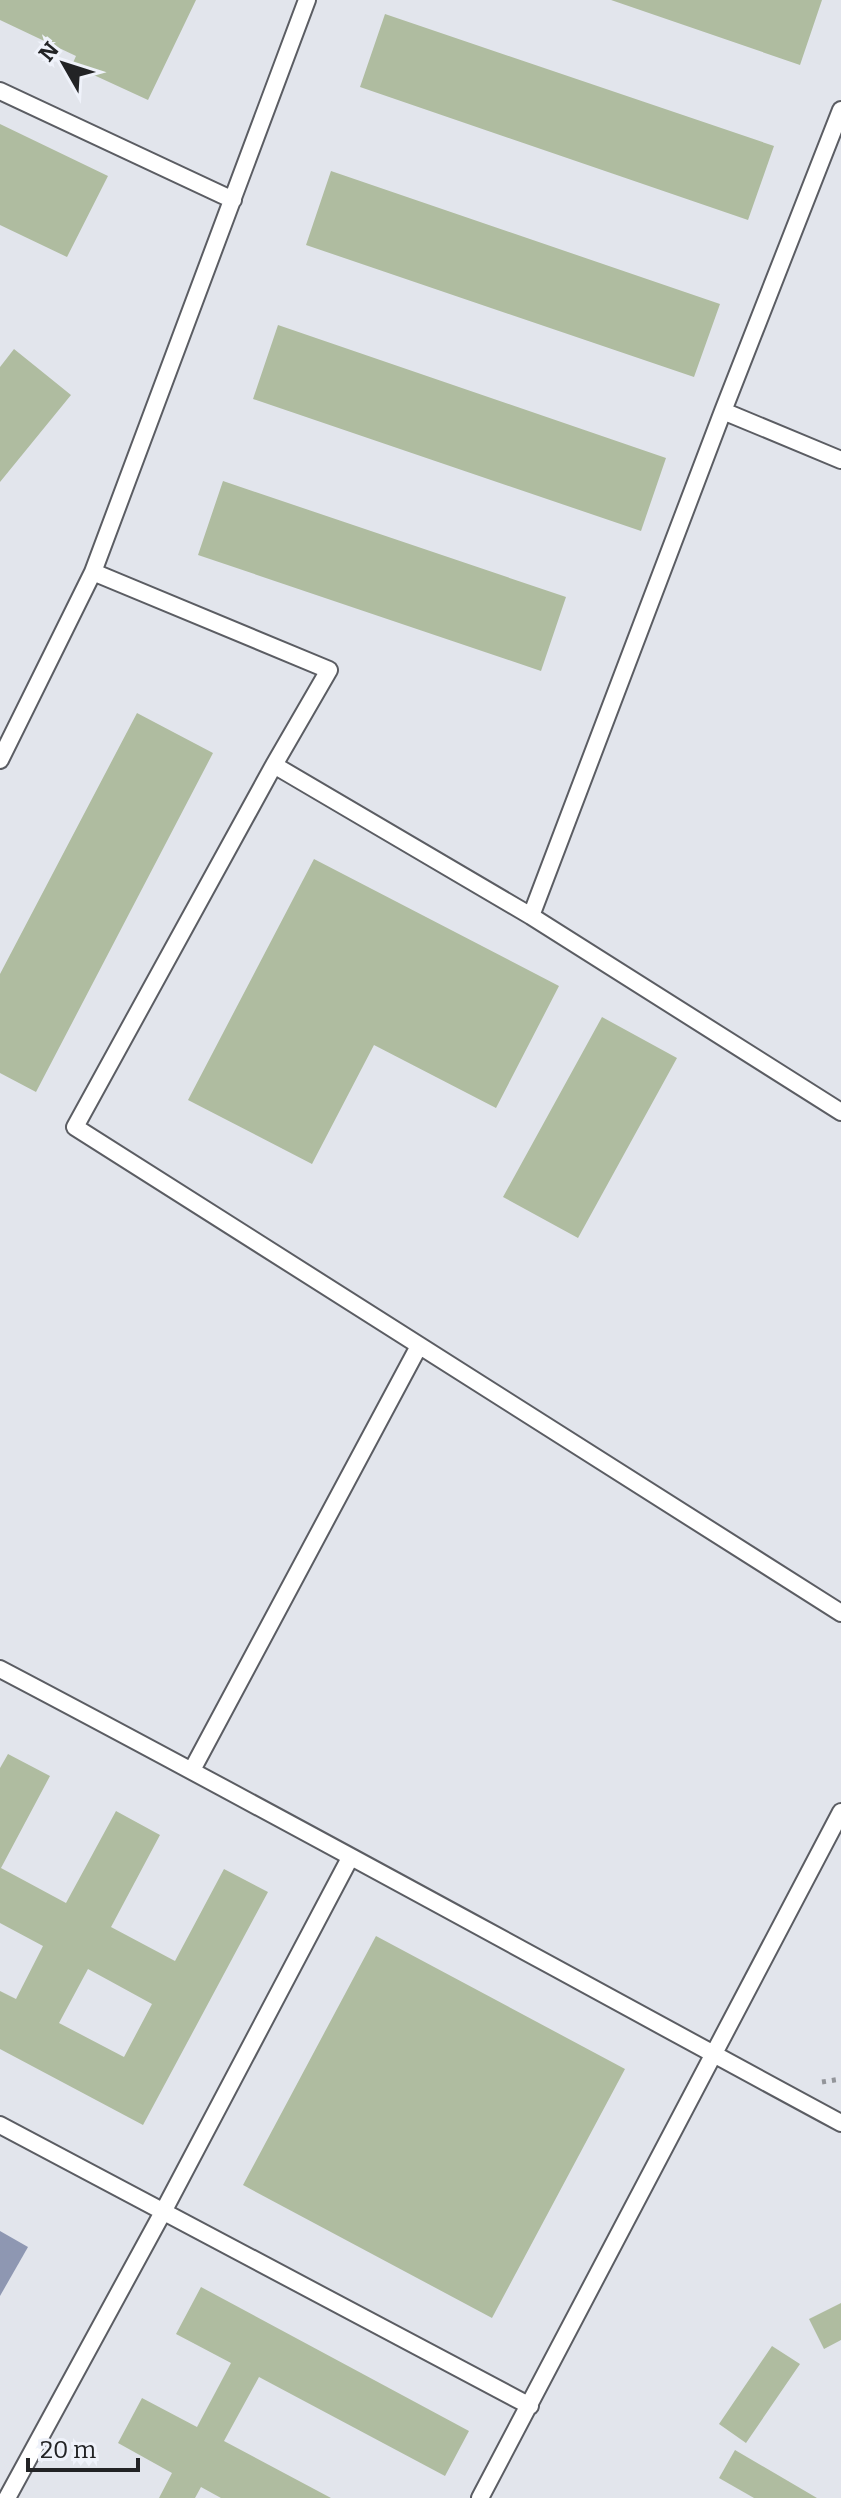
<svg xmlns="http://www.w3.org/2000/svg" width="841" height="2498" viewBox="0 0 841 2498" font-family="Bitter,serif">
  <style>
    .water { fill: #8e97b2 }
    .building { fill: #afbca0; fill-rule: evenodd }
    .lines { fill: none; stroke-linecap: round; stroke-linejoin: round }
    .lane-casing { stroke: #5b5d63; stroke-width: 20 }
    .path { stroke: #93959a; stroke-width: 5; stroke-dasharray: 4 6; stroke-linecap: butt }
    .lane { stroke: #fff; stroke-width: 16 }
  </style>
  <rect width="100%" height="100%" fill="#e2e5ec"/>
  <path class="water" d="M0 2231 28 2247 0 2296Z"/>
  <path class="building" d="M0 0H196L148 100 72 65 76 56 0 20Z
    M611 0H822L800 65Z
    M385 14 774 146 748 220 360 87Z
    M0 124 108 176 67 257 0 225Z
    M331 171 720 304 694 377 306 245Z
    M278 325 666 458 641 531 253 399Z
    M14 349 71 395 0 482V367Z
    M223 481 566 597 541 671 198 555Z
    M137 713 213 753 36 1092 0 1073V974Z
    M314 859 559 986 496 1108 374 1045 312 1164 188 1100Z
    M602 1017 677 1058 578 1238 503 1197Z
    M8 1754 50 1776 1 1868 66 1903 116 1811 160 1835 111 1927 175 1961 224 1869 268 1892 143 2125 0 2049V1991L16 1999 43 1946 0 1923V1768ZM88 1969 152 2004 124 2057 59 2023Z
    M376 1936 625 2069 492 2318 243 2185Z
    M201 2287 469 2431 445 2476 259 2377 224 2441 331 2498H221L201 2487 195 2498H159L172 2473 118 2443 142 2398 197 2427 231 2363 176 2334Z
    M841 2303V2340L824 2349 809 2319Z
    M772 2346 800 2364 746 2443 719 2424Z
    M735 2450 817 2498H754L719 2478Z"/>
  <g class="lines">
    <g class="lane-casing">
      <path id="lane" d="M0 91 233 200
        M723 411 841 460
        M93 572 329 670 274 765
        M0 760 93 572 307 0
        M531 916 723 411 841 110
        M841 1112 531 916 274 765 75 1127 841 1613
        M0 1669C282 1817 561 1972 841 2123
        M192 1770 419 1346
        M0 2125 530 2406
        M7 2498 163 2212 350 1858
        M480 2498 841 1812"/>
    </g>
    <path class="path" d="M822 2082 841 2079"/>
    <use href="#lane" class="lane"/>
  </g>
  <g transform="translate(64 64) rotate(309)" stroke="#eff2fa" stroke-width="6" paint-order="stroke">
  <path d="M0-6L14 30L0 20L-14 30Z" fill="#222325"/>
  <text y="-12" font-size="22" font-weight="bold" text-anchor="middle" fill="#222325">N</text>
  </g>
  <path d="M28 2458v12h110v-12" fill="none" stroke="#222325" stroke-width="4"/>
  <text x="40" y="2458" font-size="24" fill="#222325" stroke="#eff2fa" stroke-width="6" paint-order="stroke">20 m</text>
</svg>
